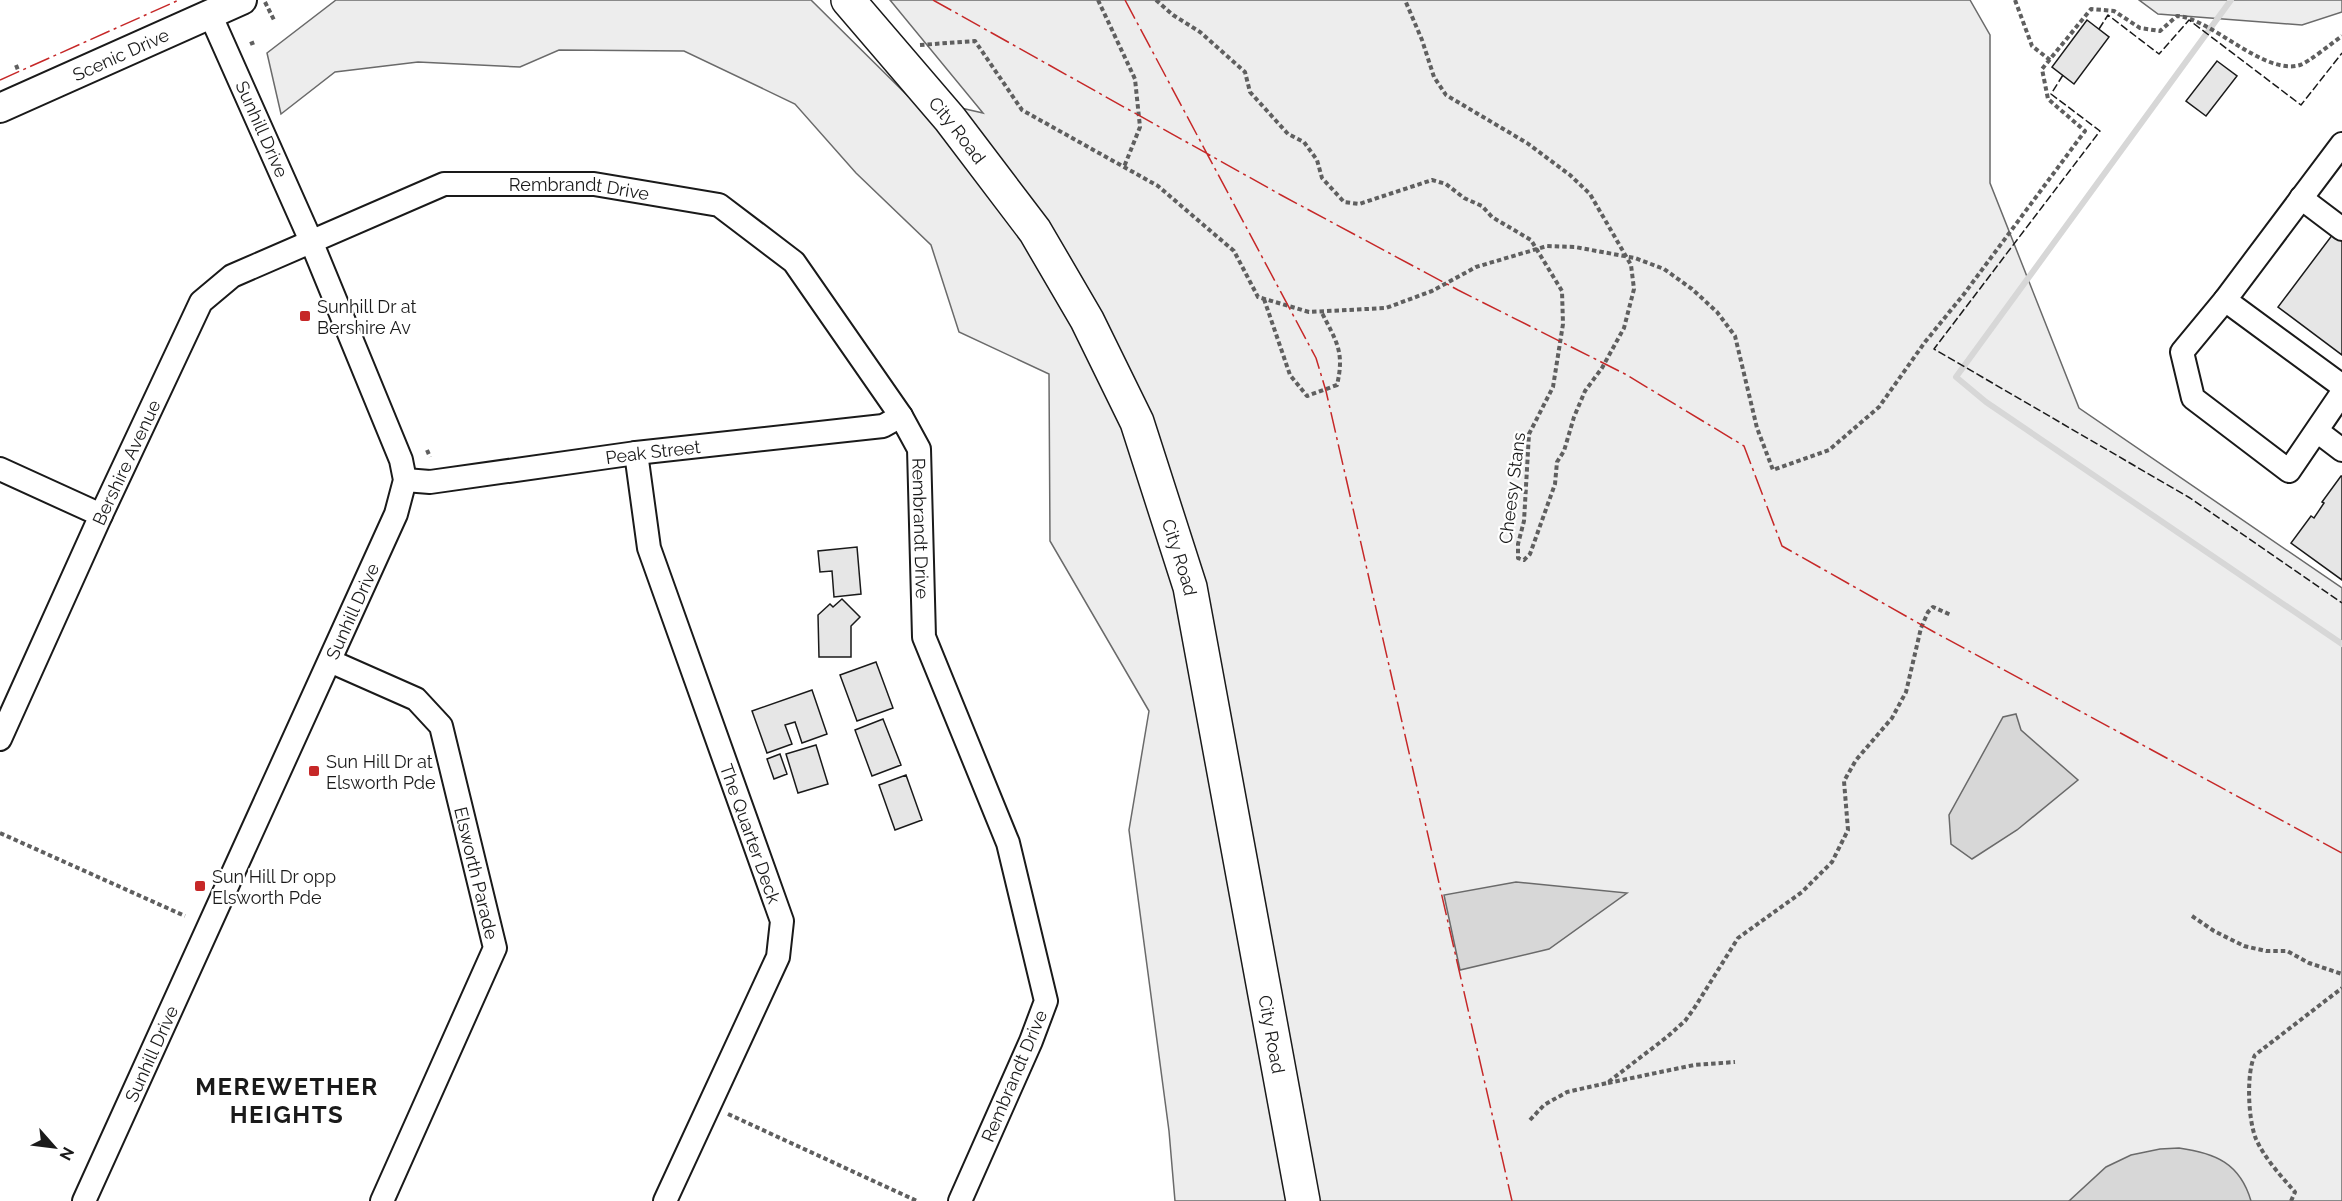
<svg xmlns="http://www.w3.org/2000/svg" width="2342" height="1201" viewBox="0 0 2342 1201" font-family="Raleway,sans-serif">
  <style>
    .built { fill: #ededed; stroke: #6a6a6a; stroke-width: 1.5 }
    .water { fill: #d7d7d7; stroke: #6a6a6a; stroke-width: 1.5 }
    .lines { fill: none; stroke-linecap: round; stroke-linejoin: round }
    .stream { stroke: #d7d7d7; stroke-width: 6 }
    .building { fill: #e6e6e6; stroke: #1a1a1a; stroke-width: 1.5 }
    .minor-casing { stroke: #1a1a1a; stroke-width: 26 }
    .major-casing { stroke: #1a1a1a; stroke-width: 32 }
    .highway-casing { stroke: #1a1a1a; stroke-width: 36 }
    .path { stroke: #5f5f5f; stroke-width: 4; stroke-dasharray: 4.5 3; stroke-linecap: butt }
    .minor { stroke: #fff; stroke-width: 22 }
    .major { stroke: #fff; stroke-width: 28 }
    .highway { stroke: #fff; stroke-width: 33 }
    .fence { stroke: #1a1a1a; stroke-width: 1.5; stroke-dasharray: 8 3; stroke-linecap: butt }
    .power { stroke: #c62828; stroke-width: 1.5; stroke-dasharray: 21 4.5 3 4.5; stroke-linecap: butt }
    .poi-dot { fill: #c62828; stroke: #fff; stroke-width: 2 }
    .labels { text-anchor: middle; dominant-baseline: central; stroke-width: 4.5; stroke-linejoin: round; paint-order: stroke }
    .street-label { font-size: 18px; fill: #1a1a1a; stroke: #fff }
    .poi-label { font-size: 18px; fill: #1a1a1a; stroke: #fff; text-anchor: start }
    .district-label { font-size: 24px; font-weight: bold; letter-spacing: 1.5px; fill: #1a1a1a; stroke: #fff }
  </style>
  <rect width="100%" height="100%" fill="#fff"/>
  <path class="built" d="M336 0H811L908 96 983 113 890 0H1970L1990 35V183L2079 408 2342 588V1201H1175L1169 1131 1129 830 1149 711 1050 541 1049 374 959 332 931 245 856 173 795 104 684 51 559 50 520 67 418 62 335 72 281 114 267 53Z
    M2139 0H2342V12L2302 25 2158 14Z"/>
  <path class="water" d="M2016 714 2021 730 2078 780 2017 830 1972 859 1951 844 1949 815 2003 717Z
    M1516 882 1627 893 1549 949 1460 970 1444 895Z
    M2179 1148C2215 1153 2240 1163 2251 1201H2069L2106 1167 2131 1155 2160 1149Z"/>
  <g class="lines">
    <path class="stream" d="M2231 0 1956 377 1986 402 2342 644"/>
  </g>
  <path class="building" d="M2087 20 2109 37 2074 84 2052 67Z
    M2217 61 2237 76 2206 116 2186 101Z
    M2333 234 2342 241V355L2278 307Z
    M2341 476H2342V580L2291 543 2311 516 2314 518 2324 503 2322 502Z
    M857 547 861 594 834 597 832 571 820 572 818 551Z
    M842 599 860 617 851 626V657H819L818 615 830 604 833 607Z
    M876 662 893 708 857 721 840 675Z
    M812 690 827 734 802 743 795 722 785 725 792 744 767 753 752 711Z
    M883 719 901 765 872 776 855 730Z
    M816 745 828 784 798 793 786 754Z
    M780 754 787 774 774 779 767 759Z
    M906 775 922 820 895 830 879 785Z"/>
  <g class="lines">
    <g class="minor-casing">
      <g id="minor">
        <path d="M2342 144 2225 300 2342 386"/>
        <path d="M2301 198 2342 229"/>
        <path d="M2225 300 2182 352 2193 398 2289 471 2342 393"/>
        <path d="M2317 431 2342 450"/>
        <path id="s1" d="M636 453 649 548 782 921 778 957 665 1201"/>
        <path d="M0 469 101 515"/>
        <path id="s2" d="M405 480 430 482 636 453 883 426 901 416"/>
        <path id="s3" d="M330 661 416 699 441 726 495 948 382 1201"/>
        <path id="s4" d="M0 739 101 515 201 302 232 276 444 184H594L719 205 794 262 901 416 919 449 924 637 1008 843 1046 1001 1031 1041 960 1201"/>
        <path id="s5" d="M84 1201 396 514 405 480 401 460 311 241 210 14"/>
      </g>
    </g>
    <g class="major-casing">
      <g id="major">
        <path id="s6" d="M0 108 242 0"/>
      </g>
    </g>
    <g class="highway-casing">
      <g id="highway">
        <path id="s7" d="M848 0 950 119 1035 231 1087 320 1137 422 1190 587 1303 1201"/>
      </g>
    </g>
    <path class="path" d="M1098 0 1135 79 1140 127 1124 167
      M1156 0 1173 15 1200 32 1245 72 1250 92 1288 134 1304 142 1317 160 1322 178 1344 202 1359 204 1432 180 1446 184 1464 198 1482 206 1492 217 1531 240 1562 291 1563 324 1553 387 1529 434 1524 521 1518 544V558L1524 560 1530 554 1555 484 1557 462 1564 451 1574 417 1585 391 1602 368 1624 328 1634 289 1631 265 1590 194 1570 175 1527 143 1446 95 1434 77 1422 40 1405 0
      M2015 0 2032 46 2050 60
      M265 2 274 20
      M250 44 255 42
      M920 45 975 41 1022 110 1158 186 1234 251 1258 297 1309 312 1386 308 1432 291 1476 267 1547 246 1575 247 1635 258 1664 269 1692 289 1717 312 1735 336 1757 428 1773 470 1829 450 1879 407 1925 342 1964 294 2085 131 2048 99 2042 69 2091 9 2114 11 2140 28 2160 31 2177 16C2211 18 2264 76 2300 65 2309 62 2332 43 2342 36
      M16 65 18 70
      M1264 299 1290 375 1307 396 1337 385C1345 351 1336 341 1321 311
      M427 450 430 457
      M0 833 185 916
      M2192 916 2214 931 2244 946 2266 951H2287L2309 963 2342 974
      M1608 1083 1694 1065 1735 1062
      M728 1114 917 1201
      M1530 1120 1544 1105 1567 1092 1607 1083 1667 1037 1685 1021 1695 1007 1738 938 1802 892 1832 862 1848 830 1844 781 1856 760 1892 718 1906 692 1921 628 1928 612 1933 607 1951 615
      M2291 1201 2295 1192C2281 1176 2265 1159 2256 1139 2248 1120 2246 1072 2255 1055L2342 988"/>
    <use href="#minor" class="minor"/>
    <use href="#major" class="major"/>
    <use href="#highway" class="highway"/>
    <path class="fence" d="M2099 29 2108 15 2159 54 2189 20 2301 105 2342 53
      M2063 75 2051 94 2100 131 1934 349 2190 498 2342 603"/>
    <path class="power" d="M933 0 1281 195 1458 290 1625 374 1744 446 1782 546 1934 632 2342 853
      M1125 0 1316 358 1326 391 1512 1201
      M0 80 179 0"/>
  </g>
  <g class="poi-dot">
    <rect x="299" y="310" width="12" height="12" rx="3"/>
    <rect x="308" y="765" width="12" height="12" rx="3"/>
    <rect x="194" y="880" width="12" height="12" rx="3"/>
  </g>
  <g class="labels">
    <g class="street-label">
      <text stroke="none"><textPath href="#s6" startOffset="132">Scenic Drive</textPath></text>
      <text transform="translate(262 129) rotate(66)">Sunhill Drive</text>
      <text stroke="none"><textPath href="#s7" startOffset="170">City Road</textPath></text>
      <text stroke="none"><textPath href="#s4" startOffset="888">Rembrandt Drive</textPath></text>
      <text stroke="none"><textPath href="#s2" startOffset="250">Peak Street</textPath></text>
      <text stroke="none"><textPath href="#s4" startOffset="304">Bershire Avenue</textPath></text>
      <text transform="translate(1512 488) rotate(-83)">Cheesy Stans</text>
      <text stroke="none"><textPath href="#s4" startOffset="1428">Rembrandt Drive</textPath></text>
      <text stroke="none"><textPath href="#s7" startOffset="656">City Road</textPath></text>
      <text stroke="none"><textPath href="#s5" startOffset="648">Sunhill Drive</textPath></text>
      <text stroke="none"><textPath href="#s1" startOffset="399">The Quarter Deck</textPath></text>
      <text stroke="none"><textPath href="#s3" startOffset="282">Elsworth Parade</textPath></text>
      <text stroke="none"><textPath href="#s7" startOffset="1142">City Road</textPath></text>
      <text stroke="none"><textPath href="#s5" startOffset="162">Sunhill Drive</textPath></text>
      <text transform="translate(1014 1076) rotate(-67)">Rembrandt Drive</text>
    </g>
    <g class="poi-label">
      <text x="317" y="306">Sunhill Dr at<tspan x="317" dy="21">Bershire Av</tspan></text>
      <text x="326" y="761">Sun Hill Dr at<tspan x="326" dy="21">Elsworth Pde</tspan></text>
      <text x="212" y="876">Sun Hill Dr opp<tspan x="212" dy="21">Elsworth Pde</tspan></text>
    </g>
    <g class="district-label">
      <text x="287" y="1086">MEREWETHER<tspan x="287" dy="28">HEIGHTS</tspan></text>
    </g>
  </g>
  <g transform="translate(54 1147) rotate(118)" stroke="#ffffff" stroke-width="4.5" paint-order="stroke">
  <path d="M0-4.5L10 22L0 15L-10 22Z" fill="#1a1a1a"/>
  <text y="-9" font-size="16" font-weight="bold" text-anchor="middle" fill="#1a1a1a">N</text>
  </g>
</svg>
